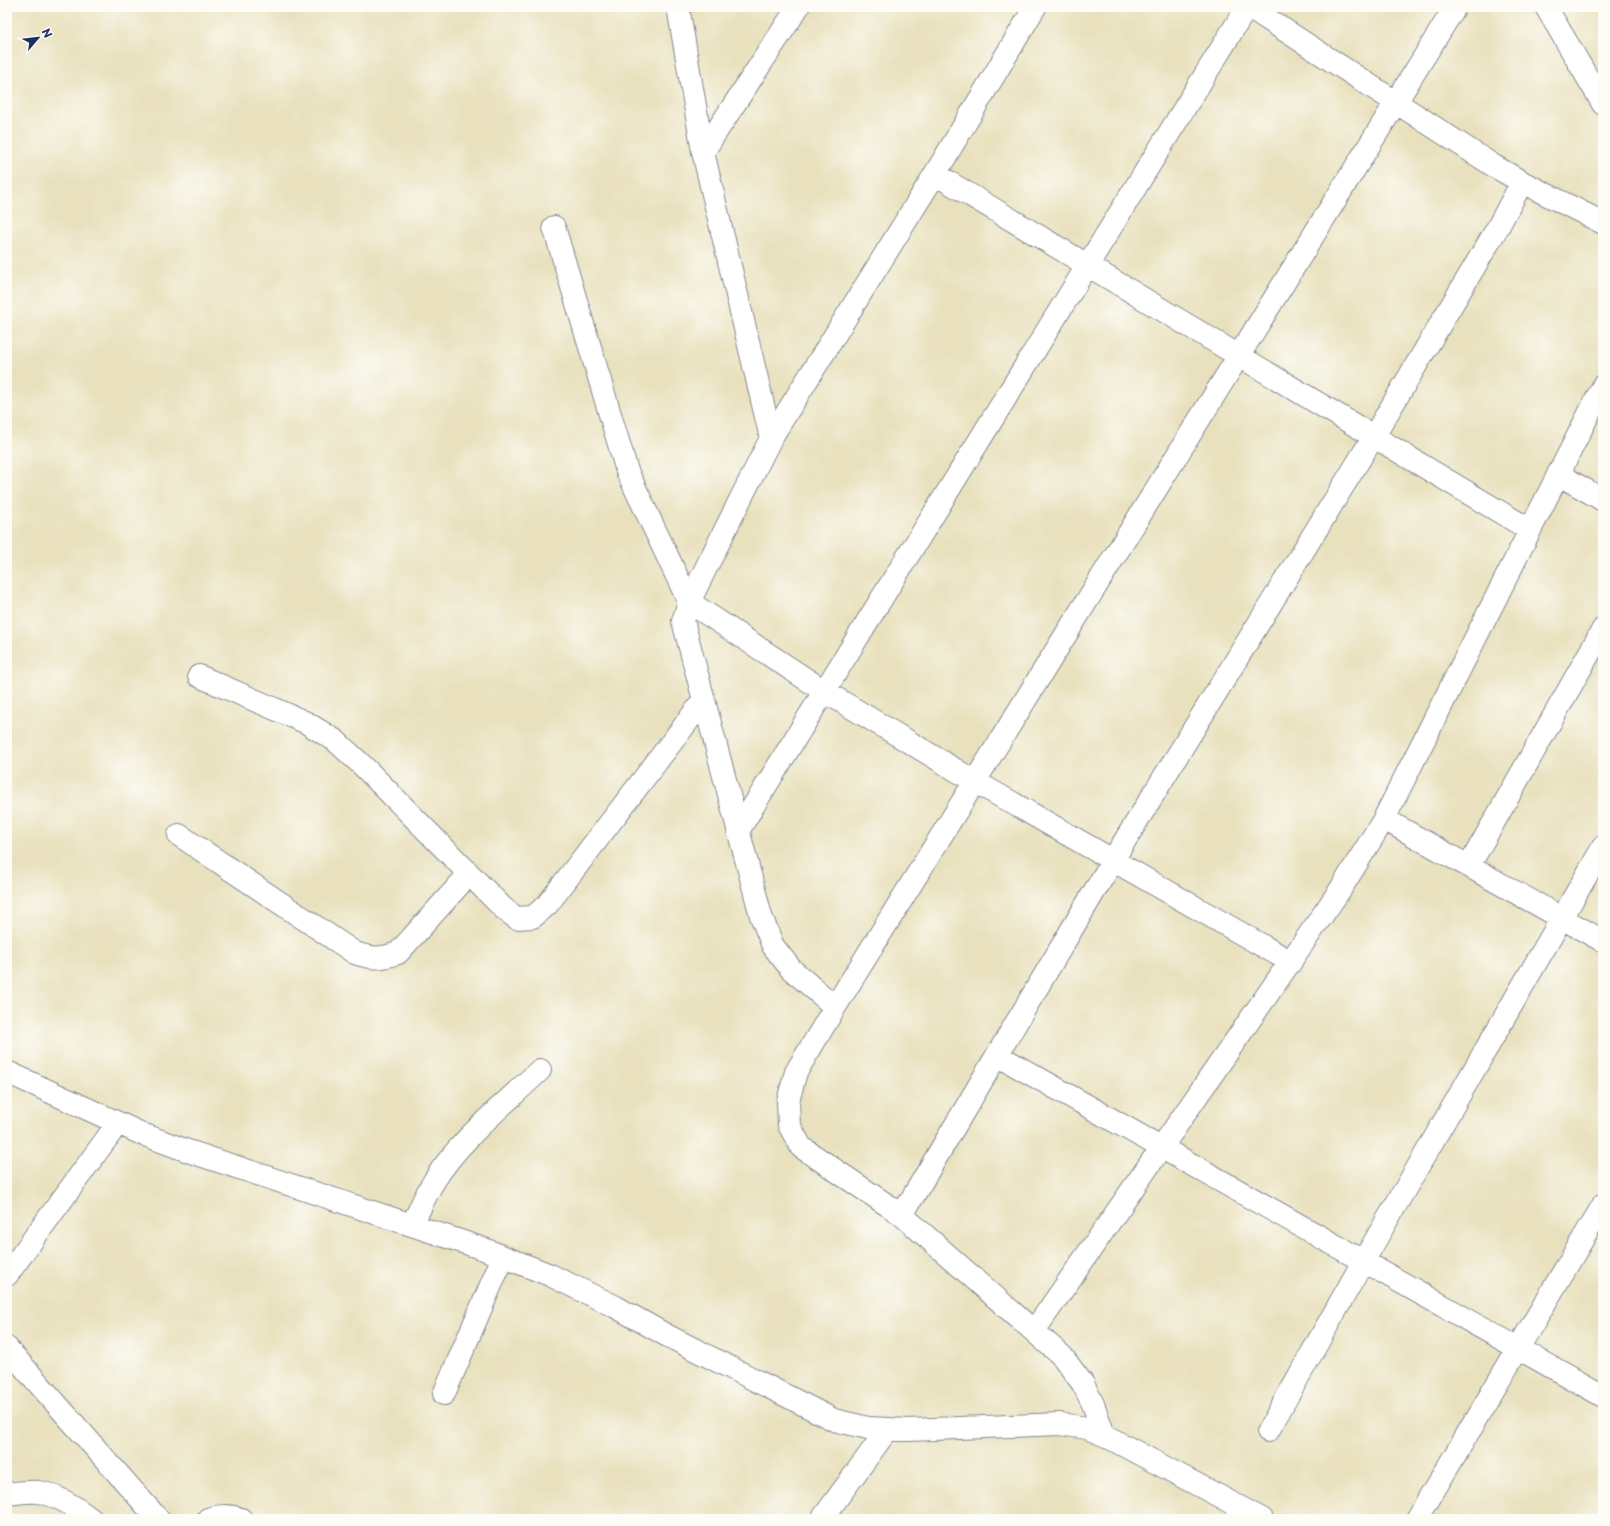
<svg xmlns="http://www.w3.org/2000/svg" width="1610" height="1526" viewBox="0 0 1610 1526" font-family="'Playpen Sans',sans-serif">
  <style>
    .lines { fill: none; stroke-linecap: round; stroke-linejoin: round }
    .minor-casing { stroke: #82888e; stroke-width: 24 }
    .minor { stroke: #fff; stroke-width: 22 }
  </style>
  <rect width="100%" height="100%" fill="#fdfcf7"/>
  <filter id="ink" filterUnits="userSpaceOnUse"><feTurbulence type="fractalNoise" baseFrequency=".025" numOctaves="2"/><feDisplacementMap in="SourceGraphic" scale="8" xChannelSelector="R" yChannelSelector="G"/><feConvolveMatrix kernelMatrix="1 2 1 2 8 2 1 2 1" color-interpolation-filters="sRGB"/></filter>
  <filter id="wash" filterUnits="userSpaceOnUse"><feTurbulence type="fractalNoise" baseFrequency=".012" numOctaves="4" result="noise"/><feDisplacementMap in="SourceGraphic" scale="16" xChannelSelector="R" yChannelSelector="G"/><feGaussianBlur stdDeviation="0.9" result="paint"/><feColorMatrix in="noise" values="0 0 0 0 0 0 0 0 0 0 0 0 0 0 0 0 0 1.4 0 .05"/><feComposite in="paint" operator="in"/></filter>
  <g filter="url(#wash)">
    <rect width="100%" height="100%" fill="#e9e1be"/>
  </g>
  <g filter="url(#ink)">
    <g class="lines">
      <g class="minor-casing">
        <path id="minor" d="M678 7 703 152 771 438
          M1035 7 935 174 771 438 689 602 824 691 974 781 1291 962
          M1546 7 1603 104
          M703 152 798 7
          M935 174 1530 530
          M1522 182 1603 223
          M554 227 627 471 689 602 683 621 761 916 773 946 791 969 835 1007
          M1558 474 1603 500
          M199 676 307 723 336 741 363 766 503 908 516 918 533 917 547 905 704 700
          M1384 819 1603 941
          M738 831 1247 7
          M179 835 355 953C373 959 380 959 398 953L469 874
          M1469 866 1603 629
          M997 1055 1603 1396
          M7 1072 142 1134 188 1151 484 1249 550 1275 616 1307 666 1335 834 1420 868 1428 908 1430 1060 1424 1087 1428 1104 1435 1262 1519
          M902 1215 1113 860 1374 436 1498 227 1522 182 1494 166 1249 7
          M412 1225C419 1211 425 1195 434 1181 460 1139 505 1104 540 1070
          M7 1275 118 1123
          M1034 1331 1340 890 1384 819 1603 386
          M7 1348 158 1519
          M444 1394 503 1257
          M1268 1431 1364 1260 1603 847
          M1104 1435 1093 1404 1083 1384 1062 1356 902 1215 801 1147 789 1125 788 1101 796 1072 835 1007 1455 7
          M7 1494C17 1493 29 1491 38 1492 58 1495 75 1507 91 1519
          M208 1519C220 1515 230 1515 241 1519
          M822 1519 888 1429
          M1417 1519 1603 1205"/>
      </g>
      <use href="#minor" class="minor"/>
    </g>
  </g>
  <rect width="1610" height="1526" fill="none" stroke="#fdfcf7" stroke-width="24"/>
  <g transform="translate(38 38) rotate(62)" stroke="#fdfcf7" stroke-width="3" paint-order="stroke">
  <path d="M0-3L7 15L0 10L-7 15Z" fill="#1b2f5e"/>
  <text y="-6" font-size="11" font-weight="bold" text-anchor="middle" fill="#1b2f5e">N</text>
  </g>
</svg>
